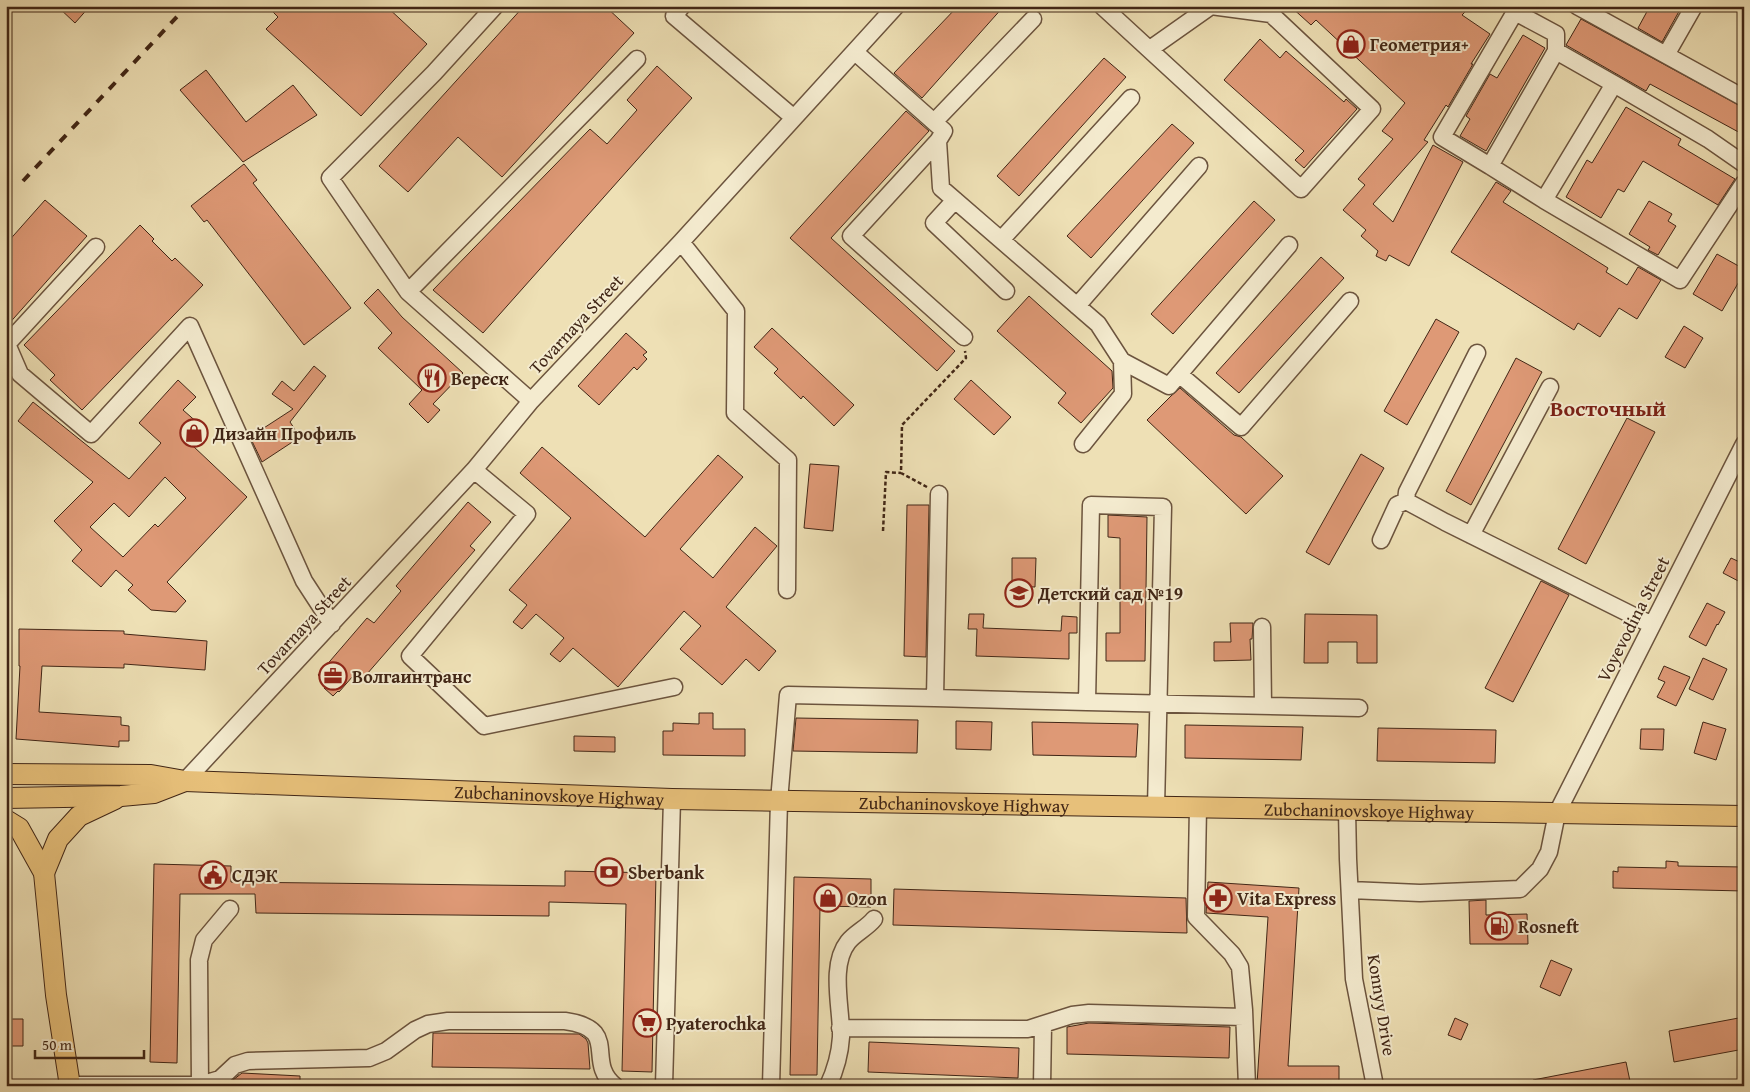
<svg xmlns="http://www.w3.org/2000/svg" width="1750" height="1092" viewBox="0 0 1750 1092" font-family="'Gentium Book Plus',serif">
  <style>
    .building { fill: #de9976; stroke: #412616; fill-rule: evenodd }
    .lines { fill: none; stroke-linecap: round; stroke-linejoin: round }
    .minor-casing { stroke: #6c543e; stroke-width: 19 }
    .major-casing { stroke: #412616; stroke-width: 22 }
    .path { stroke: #412616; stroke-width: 2.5; stroke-dasharray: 4 2.5; stroke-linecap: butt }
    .minor { stroke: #f4ebcf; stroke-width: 16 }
    .major { stroke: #e7c07a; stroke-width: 20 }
    .rail { stroke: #412616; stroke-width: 4; stroke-dasharray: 9 9; stroke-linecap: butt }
    .labels { text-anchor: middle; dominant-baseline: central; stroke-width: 4; stroke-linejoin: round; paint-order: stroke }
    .poi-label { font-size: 18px; font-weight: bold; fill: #412616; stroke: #f4ebcf; text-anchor: start }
    .street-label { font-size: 18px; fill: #412616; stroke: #f4ebcf }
    .district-label { font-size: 22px; font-weight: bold; fill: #7a1f14; stroke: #f4ebcf }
  </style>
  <rect width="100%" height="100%" fill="#eee0b5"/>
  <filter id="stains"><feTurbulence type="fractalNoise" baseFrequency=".004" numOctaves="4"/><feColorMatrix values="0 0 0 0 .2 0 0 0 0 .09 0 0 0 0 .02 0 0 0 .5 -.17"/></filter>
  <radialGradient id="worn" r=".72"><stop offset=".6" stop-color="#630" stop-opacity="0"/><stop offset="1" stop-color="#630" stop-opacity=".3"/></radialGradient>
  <path class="building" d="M57 6H90L75 23Z
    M267 6H386L427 44 361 116 266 29 278 17Z
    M524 6H605L634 33 502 177 458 137 408 192 379 166Z
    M958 6H1004L922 98 894 73Z
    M1290 6H1459L1465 12 1462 15 1490 34 1471 64H1473L1448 107 1446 105 1424 140 1428 142 1373 204 1393 222 1433 145 1463 162 1409 266 1389 255 1386 261 1376 256 1378 251 1361 236 1366 230 1343 210 1365 185 1358 179 1393 139 1382 131 1405 103 1316 20 1311 25Z
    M1650 6H1682L1662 42 1638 28Z
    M1581 19 1744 108V135L1650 84 1646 91 1566 45Z
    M1523 35 1545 48 1486 151 1460 136 1470 119 1466 116 1490 74 1497 78Z
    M1260 39 1280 58 1286 51 1344 102 1346 99 1357 109 1304 168 1295 160 1304 151 1224 80Z
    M1104 58 1126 77 1019 196 997 176Z
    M657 66 692 98 483 333 433 290 590 129 607 144 637 110 627 100Z
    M206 70 246 122 293 85 317 115 243 162 180 90Z
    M1626 107 1681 139 1678 145 1735 179 1718 205 1643 161 1624 192 1618 189 1601 218 1566 197 1587 160 1592 163Z
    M906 111 929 131 831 238 955 351 937 371 790 238Z
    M1172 124 1194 143 1091 258 1067 236Z
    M244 164 257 180 253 183 351 308 304 345 207 220 204 222 191 206Z
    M1496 182 1511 191 1503 202 1608 268 1606 272 1627 285 1638 267 1661 280 1637 319 1619 308 1600 337 1578 323 1574 330 1451 252Z
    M45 200 87 236 6 327V244Z
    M1254 201 1275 220 1173 334 1151 314Z
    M1649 201 1672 214 1668 221 1676 226 1658 255 1648 250 1650 247 1629 234Z
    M140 225 154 239 152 241 172 261 175 258 203 285 82 410 50 380 55 375 24 345Z
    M1717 254 1744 269V273L1722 311 1693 294Z
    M1321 257 1344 278 1239 393 1216 373Z
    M378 289 402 317 463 373 433 404 440 410 428 423 409 404 422 390 378 348 392 333 364 303Z
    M1029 296 1112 371 1113 388 1081 423 1058 403 1066 393 997 331Z
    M1436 319 1459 332 1407 425 1384 411Z
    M1684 326 1703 338 1685 368 1665 357Z
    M772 328 854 405 834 426 803 396 801 399 774 373 778 369 754 347Z
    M626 333 647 352 643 355 647 359 637 370 634 367 599 405 578 386Z
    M1516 358 1542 372 1471 505 1446 491Z
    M314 366 326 376 290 422 300 437 262 462 250 437 293 409 272 394 282 381 294 391Z
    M178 380 196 397 183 410 207 431 193 446 247 497 167 582 186 601 176 612 151 610 128 590 133 585 116 570 101 587 72 561 82 550 54 521 93 482 18 421 33 402 129 479 161 443 139 423ZM165 477 186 498 158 527 155 524 123 557 90 527 114 503 129 517Z
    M971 380 1011 417 994 435 954 399Z
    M1180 388 1234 435 1241 437 1283 476 1246 514 1147 420 1171 396Z
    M1627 418 1655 432 1586 564 1558 549Z
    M542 447 645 537 718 455 743 477 680 549 713 578 755 527 777 546 726 607 776 651 759 671 746 659 722 685 680 649 701 626 684 611 618 687 573 648 560 662 550 654 564 638 536 614 522 629 513 622 527 605 509 590 571 518 520 473Z
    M1361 454 1384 468 1329 565 1306 552Z
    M810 464 839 466 833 531 804 528Z
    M468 502 491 522 470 546 475 550 360 682 353 676 339 692 338 691 333 696 324 688 328 684 318 675 367 618 374 623 401 591 396 586Z
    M907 505H929L926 657 904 656Z
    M1108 515 1147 517 1145 661H1106V633H1120V538L1108 537Z
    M1012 558H1036L1035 587 1012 586Z
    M1731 558 1744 564V584L1723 573Z
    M1541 581 1569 595 1513 702 1485 688Z
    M1707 603 1725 612 1718 625 1717 624 1706 646 1689 637Z
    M969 614H984L983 628 1061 631 1062 616 1077 617V633H1069V659L976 656 977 629H968Z
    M1305 614 1377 615V663H1357V642H1328V663H1304Z
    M1230 623H1253L1252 639H1250L1251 660 1214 661V642H1231Z
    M19 629 124 631V634L207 641 205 670 124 664V668L42 666 39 712 121 717V725L129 726V741H119V747L16 739 20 666H19Z
    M1703 658 1727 669 1713 700 1689 689Z
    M1664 666 1690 677 1676 706 1657 697 1665 682 1658 679Z
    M699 713H713V729H745V756L663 755V731H673V723L699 724Z
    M796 718 918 720 917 753 793 751Z
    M956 721 992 722 991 750 956 749Z
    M1032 722 1138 724 1136 757 1033 755Z
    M1703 722 1726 729 1716 760 1694 753Z
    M1185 725 1303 727 1301 760 1185 758Z
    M1378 728 1496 730 1495 763 1377 761Z
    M1641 729H1664L1663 750 1640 749Z
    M574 736 615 737V752L574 751Z
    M1666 861 1678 862V866L1744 867V891L1613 888V871L1618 872V867L1666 868Z
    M154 864 231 866V882L565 886V871L656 873 652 1072 622 1071 626 904 549 902V916L256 913 255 894H180L177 1063 150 1062Z
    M794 877 871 879V907L820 906 817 1075H790Z
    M1208 882 1299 888 1288 1066H1339V1086L1257 1084 1268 917 1206 913Z
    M894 889 1186 898 1187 933 893 925Z
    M1486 900V915L1527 914 1528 944H1470L1469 901Z
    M1551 960 1572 969 1560 996 1540 987Z
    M1744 1017V1049L1674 1062 1669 1031Z
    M1455 1018 1468 1024 1461 1040 1448 1035Z
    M6 1019H23V1046H6Z
    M1089 1023 1230 1027 1229 1058 1067 1054V1027Z
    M433 1033 579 1034 586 1039 588 1043 590 1069 432 1067Z
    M869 1042 1019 1048 1018 1078 868 1072Z
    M1626 1062 1631 1086H1533V1080Z
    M242 1073 300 1076V1086H233V1080Z"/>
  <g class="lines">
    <g class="minor-casing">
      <path id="minor" d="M682 6 674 16 794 118
        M1102 6 1301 189 1372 109 1271 14 1211 6 1150 49
        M1577 6 1744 98
        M855 52 944 131 938 141 941 188 1098 324 1122 361 1169 386 1289 245
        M1666 55 1694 6
        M934 122 1033 19
        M938 141 851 236 964 337
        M1744 164 1708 139 1614 84 1544 200 1680 280 1744 183
        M1490 166 1442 137 1515 12 1556 34V51
        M955 200 934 223 1006 291
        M1544 200 1490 166 1556 51 1614 84
        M1001 240 1131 98
        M681 242 736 311 735 413 788 460 787 590
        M96 247 7 344 20 374 91 434 190 326 304 581 332 624
        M408 292 330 178 434 73 495 6
        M1077 306 1199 166
        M1179 374 1241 427 1350 301
        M531 401 408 292 637 59
        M1083 444 1123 394 1122 361
        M474 470 527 514 410 656 484 726 674 687
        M939 494 935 698 1087 702
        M1406 501 1407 492 1477 353
        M1471 535 1550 387
        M1381 540 1397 505 1406 501 1445 522 1652 625
        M1262 627 1263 706
        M185 781 474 470 531 401 681 242 896 6
        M1156 807 1163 507 1091 505 1087 702C1178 704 1268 706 1359 708
        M1198 807 1196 917 1232 954 1240 967 1244 1010 1247 1086
        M1347 810 1348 859 1354 979 1375 1086
        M1350 890 1420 893 1520 889 1540 869 1549 852 1557 813 1744 444
        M840 1028 1028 1029 1072 1015 1089 1013 1244 1017
        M70 1085H200L220 1079 235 1065 248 1061 369 1058 386 1051 415 1030 428 1024 448 1021H565C622 1029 584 1061 615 1086
        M200 1085 199 960 204 940 230 909
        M664 1086 672 799
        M771 1086 779 801 788 695 935 698
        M828 1086C835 1071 840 1054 841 1037 842 1010 829 966 848 942 855 933 867 928 874 919
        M1042 1086 1043 1025"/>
    </g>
    <g class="major-casing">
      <g id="major">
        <path id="s1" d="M6 774 151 775 185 781 672 799 1744 816"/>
        <path d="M6 798 121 796 154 793 185 781"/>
        <path d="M6 820 19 828 44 873 56 995 70 1086"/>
        <path d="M44 873 58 839 79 816 115 799"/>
      </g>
    </g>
    <path class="path" d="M927 487 901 473 902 425 966 358 965 351
      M883 531 886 472 901 473"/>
    <use href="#minor" class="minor"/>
    <use href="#major" class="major"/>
    <path class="rail" d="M23 181 187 6"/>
  </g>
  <defs>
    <g id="shop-ring" transform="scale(1.4375)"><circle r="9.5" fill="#f4ebcf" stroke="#8f2418" stroke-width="1.5"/><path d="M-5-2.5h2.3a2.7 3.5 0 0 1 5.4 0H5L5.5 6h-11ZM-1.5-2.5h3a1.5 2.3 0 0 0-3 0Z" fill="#8f2418"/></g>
    <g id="restaurant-ring" transform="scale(1.4375)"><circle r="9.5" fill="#f4ebcf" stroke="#8f2418" stroke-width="1.5"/><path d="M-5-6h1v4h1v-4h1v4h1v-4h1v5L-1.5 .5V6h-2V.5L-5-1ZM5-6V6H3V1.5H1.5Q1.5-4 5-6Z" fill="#8f2418"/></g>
    <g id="school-ring" transform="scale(1.4375)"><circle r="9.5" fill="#f4ebcf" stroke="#8f2418" stroke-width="1.5"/><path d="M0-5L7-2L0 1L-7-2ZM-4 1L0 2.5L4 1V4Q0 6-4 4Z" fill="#8f2418"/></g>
    <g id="office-ring" transform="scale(1.4375)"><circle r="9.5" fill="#f4ebcf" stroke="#8f2418" stroke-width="1.5"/><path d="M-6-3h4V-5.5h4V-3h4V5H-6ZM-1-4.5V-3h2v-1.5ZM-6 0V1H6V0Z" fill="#8f2418"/></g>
    <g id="bank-ring" transform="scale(1.4375)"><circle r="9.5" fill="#f4ebcf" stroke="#8f2418" stroke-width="1.5"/><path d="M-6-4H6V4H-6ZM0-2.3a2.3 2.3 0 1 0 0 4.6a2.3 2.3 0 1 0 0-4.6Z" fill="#8f2418"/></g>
    <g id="civic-ring" transform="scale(1.4375)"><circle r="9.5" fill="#f4ebcf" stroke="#8f2418" stroke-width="1.5"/><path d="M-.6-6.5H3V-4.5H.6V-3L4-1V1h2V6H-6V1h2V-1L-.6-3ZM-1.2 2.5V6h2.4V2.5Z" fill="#8f2418"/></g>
    <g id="pharmacy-ring" transform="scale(1.4375)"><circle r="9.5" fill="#f4ebcf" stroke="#8f2418" stroke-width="1.5"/><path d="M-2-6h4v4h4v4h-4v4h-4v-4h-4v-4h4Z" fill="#8f2418"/></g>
    <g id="fuel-ring" transform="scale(1.4375)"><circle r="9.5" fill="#f4ebcf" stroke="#8f2418" stroke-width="1.5"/><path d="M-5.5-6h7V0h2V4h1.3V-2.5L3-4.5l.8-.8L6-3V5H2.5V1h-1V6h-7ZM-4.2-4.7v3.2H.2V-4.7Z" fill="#8f2418"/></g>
    <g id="supermarket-ring" transform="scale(1.4375)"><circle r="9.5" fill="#f4ebcf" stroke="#8f2418" stroke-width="1.5"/><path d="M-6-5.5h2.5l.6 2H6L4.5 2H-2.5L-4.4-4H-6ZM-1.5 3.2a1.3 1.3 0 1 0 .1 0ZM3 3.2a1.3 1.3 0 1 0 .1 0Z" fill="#8f2418"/></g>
  </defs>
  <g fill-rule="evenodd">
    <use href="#shop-ring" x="1351" y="44"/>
    <use href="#restaurant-ring" x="432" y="378"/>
    <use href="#shop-ring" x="194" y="433"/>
    <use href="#school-ring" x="1019" y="593"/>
    <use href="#office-ring" x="333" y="676"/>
    <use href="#bank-ring" x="609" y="872"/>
    <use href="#civic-ring" x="213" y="875"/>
    <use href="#shop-ring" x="828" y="898"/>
    <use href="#pharmacy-ring" x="1218" y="898"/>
    <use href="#fuel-ring" x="1499" y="926"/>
    <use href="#supermarket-ring" x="647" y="1023"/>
  </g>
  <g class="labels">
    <g class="poi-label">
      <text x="1370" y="44">Геометрия+</text>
      <text x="451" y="378">Вереск</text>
      <text x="213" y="433">Дизайн Профиль</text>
      <text x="1038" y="593">Детский сад №19</text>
      <text x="352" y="676">Волгаинтранс</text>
      <text x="628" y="872">Sberbank</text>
      <text x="232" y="875">СДЭК</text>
      <text x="847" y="898">Ozon</text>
      <text x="1237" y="898">Vita Express</text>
      <text x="1518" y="926">Rosneft</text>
      <text x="666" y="1023">Pyaterochka</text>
    </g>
    <g class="street-label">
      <text transform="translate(576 324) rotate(-47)">Tovarnaya Street</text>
      <text transform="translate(1633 619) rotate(-63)">Voyevodina Street</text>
      <text transform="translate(304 625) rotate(-47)">Tovarnaya Street</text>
      <text stroke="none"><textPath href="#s1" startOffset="554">Zubchaninovskoye Highway</textPath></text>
      <text stroke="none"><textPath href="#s1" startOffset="959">Zubchaninovskoye Highway</textPath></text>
      <text stroke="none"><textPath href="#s1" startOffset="1364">Zubchaninovskoye Highway</textPath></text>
      <text transform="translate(1382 1005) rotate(81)">Konnyy Drive</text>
    </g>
    <g class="district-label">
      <text x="1608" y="408">Восточный</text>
    </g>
  </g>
  <rect width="1750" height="1092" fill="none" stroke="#eee0b5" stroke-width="25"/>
  <rect x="8" y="8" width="1735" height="1077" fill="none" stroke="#412616" stroke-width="2.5"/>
  <rect x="12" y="12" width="1725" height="1067" fill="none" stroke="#412616"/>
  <path d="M35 1050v8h109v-8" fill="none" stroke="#412616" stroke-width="2.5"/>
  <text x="42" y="1050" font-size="15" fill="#412616" stroke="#f4ebcf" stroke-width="4" paint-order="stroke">50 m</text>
  <rect width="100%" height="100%" filter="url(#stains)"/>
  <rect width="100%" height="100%" fill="url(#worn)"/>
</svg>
